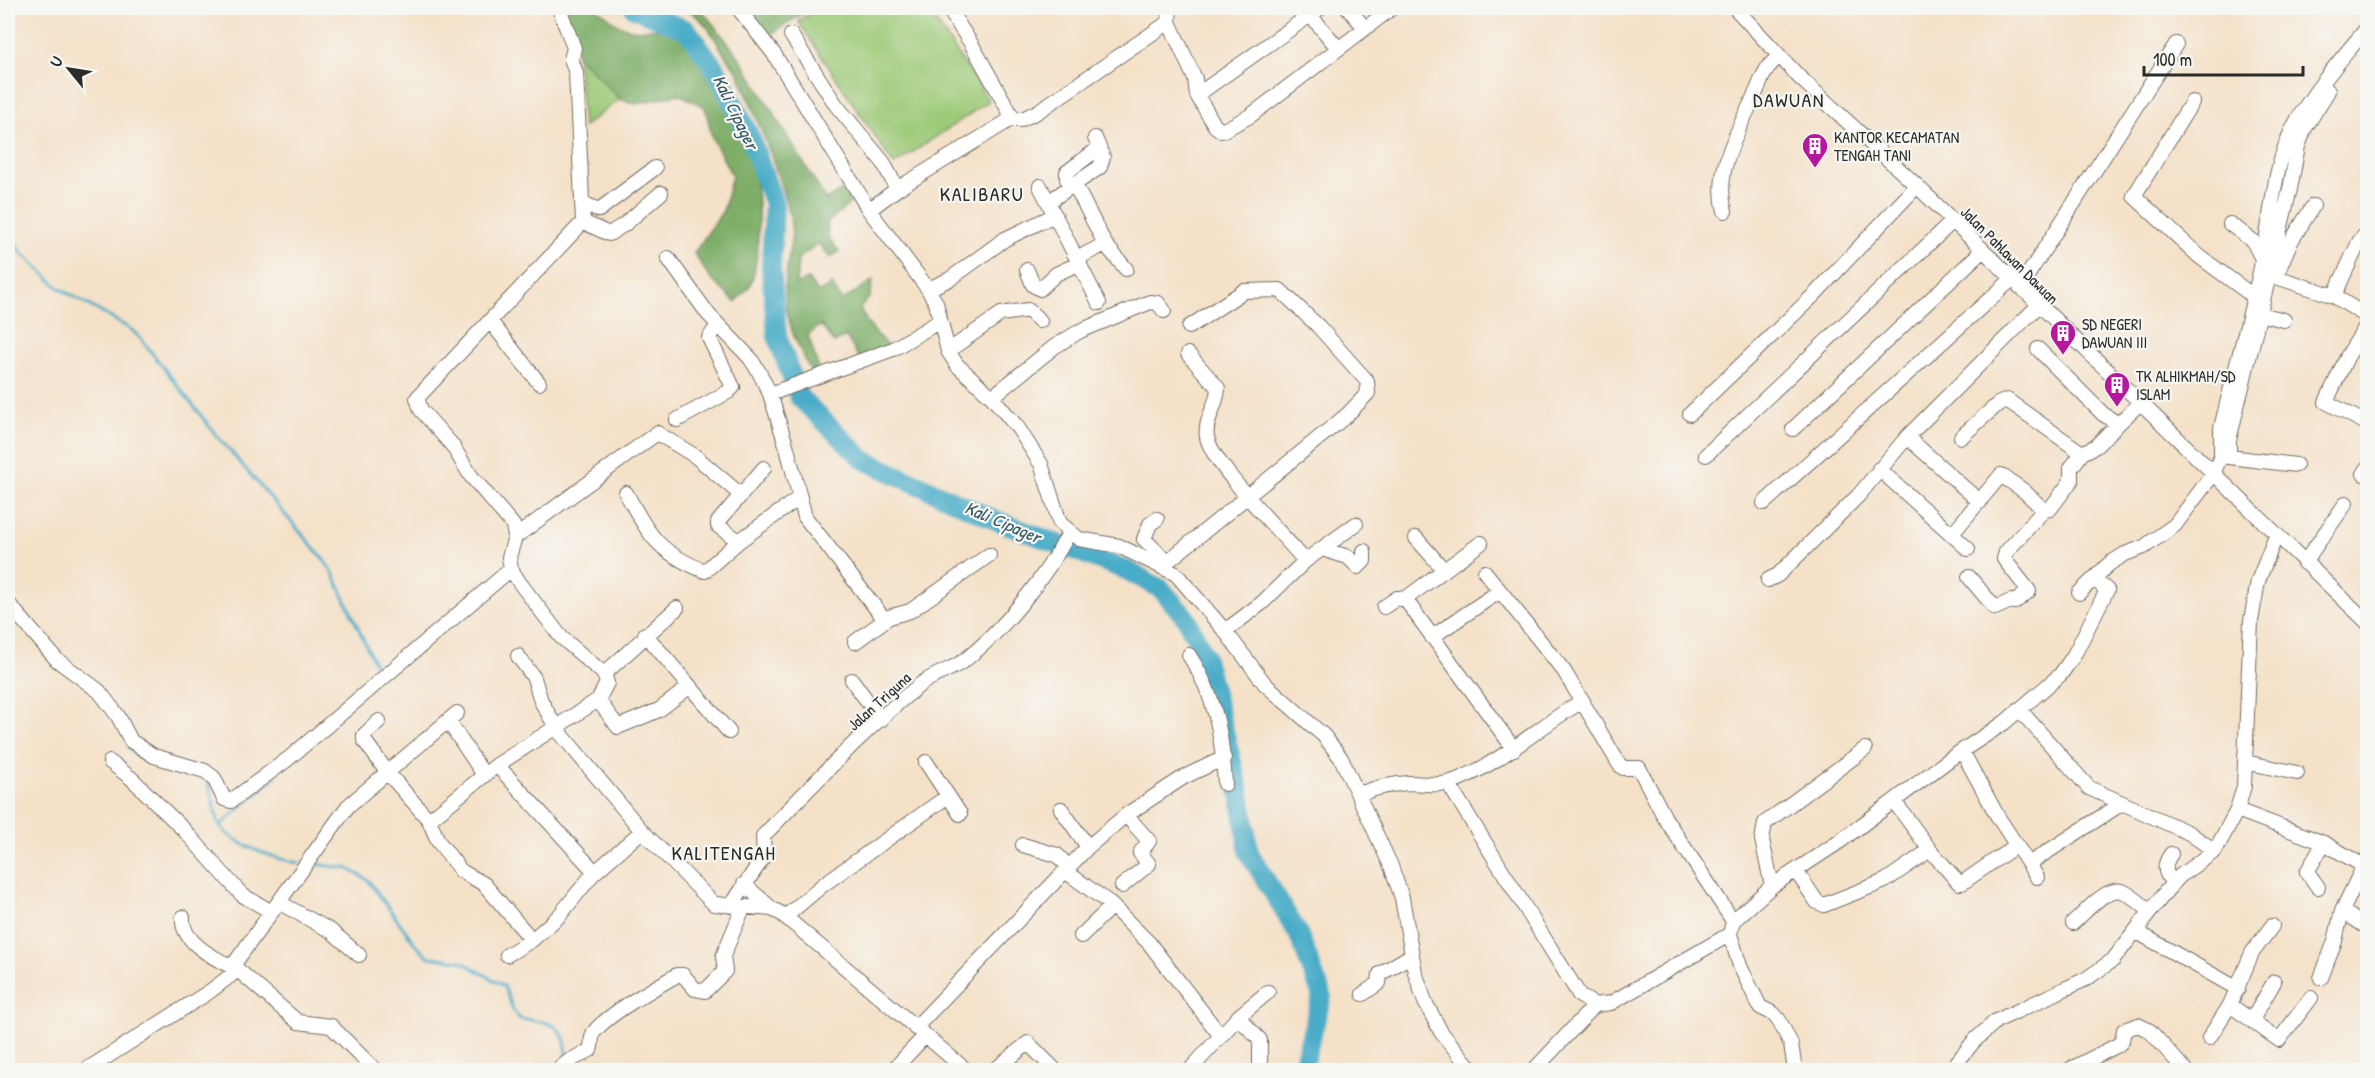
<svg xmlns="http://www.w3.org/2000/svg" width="2375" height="1078" viewBox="0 0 2375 1078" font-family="'Patrick Hand',sans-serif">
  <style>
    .green { fill: #9dca78; stroke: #647a52; stroke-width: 1.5 }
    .forest { fill: #7eae68; stroke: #546c4a; stroke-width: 1.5 }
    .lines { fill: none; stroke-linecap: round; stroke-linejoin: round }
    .stream { stroke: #49acc8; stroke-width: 3 }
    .river { stroke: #49acc8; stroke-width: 20 }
    .minor-casing { stroke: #716b62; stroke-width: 16 }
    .minor { stroke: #fff; stroke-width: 14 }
    .labels { text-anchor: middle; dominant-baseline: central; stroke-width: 4.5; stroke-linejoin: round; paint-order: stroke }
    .poi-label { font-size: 16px; fill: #2b2b2b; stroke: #f6f6f2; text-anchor: start }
    .street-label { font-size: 16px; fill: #2b2b2b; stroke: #f6f6f2 }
    .water-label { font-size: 18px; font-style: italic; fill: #365862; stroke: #f6f6f2 }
    .quarter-label { font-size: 20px; letter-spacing: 1.5px; fill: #2b2b2b; stroke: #f6f6f2 }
  </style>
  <rect width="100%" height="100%" fill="#f6f6f2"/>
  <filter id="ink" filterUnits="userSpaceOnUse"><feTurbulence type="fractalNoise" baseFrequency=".0167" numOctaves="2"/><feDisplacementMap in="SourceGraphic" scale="12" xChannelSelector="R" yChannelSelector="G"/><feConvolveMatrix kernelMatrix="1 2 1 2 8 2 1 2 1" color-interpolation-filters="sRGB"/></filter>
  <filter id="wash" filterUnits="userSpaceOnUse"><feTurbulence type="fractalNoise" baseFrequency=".008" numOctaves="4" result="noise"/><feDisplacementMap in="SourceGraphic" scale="24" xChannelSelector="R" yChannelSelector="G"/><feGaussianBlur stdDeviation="1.35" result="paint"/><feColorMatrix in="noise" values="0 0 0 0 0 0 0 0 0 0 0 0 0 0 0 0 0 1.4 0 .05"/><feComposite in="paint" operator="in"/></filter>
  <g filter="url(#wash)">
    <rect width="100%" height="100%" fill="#f4e1c8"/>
    <path class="green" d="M819 8H927L989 101 894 165 798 21Z
      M577 55 620 99 583 127Z"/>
    <path class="forest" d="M563 8C572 8 587 5 595 8 607 14 615 26 630 29 646 32 664 24 679 33 696 43 707 67 716 84 730 110 745 139 753 168 760 193 761 260 750 285 747 291 740 297 735 302L710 278 694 253 723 211 732 176 712 137 705 107 679 94 636 104 620 99 577 55Z
      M685 8H700L740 58 826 200 847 187 855 199 827 223 828 237 839 251 830 258 818 243 798 259 796 285 808 279 818 293 832 285 842 301 873 280 870 297 860 308 868 324 889 348 859 358 846 336 834 343 821 325 808 335 818 366 816 375 812 374 793 334 786 310 785 282 792 234 790 215 771 154 737 70C714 48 718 28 685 8Z
      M745 8H810L767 37Z"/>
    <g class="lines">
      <path class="stream" d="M8 232 19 250 59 288 132 330 141 339 217 436 321 556 333 573 378 671
        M128 747 139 757 145 758
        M207 780C212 792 215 817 220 825 232 845 279 860 300 863
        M220 826 275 777
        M312 864 347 868 368 880 416 945 429 957 461 961 504 986 514 1012 520 1019C548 1022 566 1022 567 1057"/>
      <path class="river" d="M634 8 687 30 717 71 751 139 774 204 771 268 777 336 799 397 864 460 998 521 1128 571 1161 589 1186 618 1204 655 1240 793 1249 853 1298 933 1322 996 1302 1070"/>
    </g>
  </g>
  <g filter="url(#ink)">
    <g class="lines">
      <g class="minor-casing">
        <path id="minor" d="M738 8 774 54 869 210 928 289 936 303 948 351 957 365 992 397 1018 428 1041 464 1060 523 1079 539 1119 546 1176 574 1225 631 1265 684 1324 736 1341 758 1391 866 1402 898 1415 972 1425 1002 1441 1032 1472 1070
          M948 8 972 45 1013 118
          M1170 8 1169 22 1195 79 1197 95 1215 126 1222 131 1250 116 1392 8
          M1348 8 1365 28
          M1735 8 1799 77 1917 186 2368 623
          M1311 16 1338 48
          M791 35 836 105 883 162 897 189
          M1197 95 1320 8
          M2192 102 2134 196 2200 257 2253 296
          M1075 185 1105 244 1126 269
          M1040 186 1099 303
          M1071 187 1067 179V172L1099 148
          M1048 202 1100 167 1103 157 1095 138
          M582 203 599 210 655 168
          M869 210 897 189 1013 118 1020 120 1037 112 1169 22
          M1725 211C1712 165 1746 120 1762 78L1768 67 1779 56
          M583 222 609 234 625 224 661 193
          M2230 224 2253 241 2262 259
          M668 258 708 314 750 358 759 372 770 394 787 448 805 517 885 620
          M1078 258 1105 244
          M2279 269 2290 243 2313 206
          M1027 270 1033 285 1040 289 1056 274 1080 263
          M2270 275 2334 296 2368 317
          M2020 287 2176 44
          M928 289 950 279 1005 239 1055 215
          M2334 296 2359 242 2368 231
          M2252 312 2284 320
          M490 321 539 383
          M2368 323 2347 357 2326 402 2368 424
          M2038 349 2103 414 2118 424 2139 404
          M948 351 1001 314 1028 310 1040 321
          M1188 354 1218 388C1218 404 1204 420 1207 437 1212 465 1285 536 1305 561
          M770 394 893 349 940 321
          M992 397 1054 347 1080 331 1150 302 1158 303 1164 311
          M1690 414 1814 295 1917 186
          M677 420 728 392 733 387 709 338 718 325
          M1793 429 1982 251
          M1907 437 1980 502
          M1961 437 1998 404 2007 400 2082 453 2096 446 2118 424
          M1706 455 1953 221
          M2229 455V440L2290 189 2298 146 2305 128 2328 91
          M2221 456 2296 465
          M1879 469 1968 549
          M2364 474 2368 468
          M626 493C650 536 657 552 705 571L739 541 799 498
          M1764 503 2011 280
          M1157 519 1150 524 1144 539 1167 562
          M1952 534 2001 475 2024 491 2044 510
          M515 537 657 433 695 456 741 495
          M1416 538 1444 570
          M739 541 718 526V522L764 468
          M1322 549 1348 557 1358 567 1364 561V551
          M2304 563 2346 503
          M1162 566 1347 415 1368 393 1367 381 1318 326 1280 290 1244 291 1189 327
          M1485 572 1564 671 1619 764 1623 768H1639L1665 818 1733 921
          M1969 577 1995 608 2011 601 2015 602 2029 591 2004 559 2006 552 2044 510 2050 509 2071 481V468L2082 453
          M1768 580 1778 575 1858 496 1907 437 2038 306
          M2079 593 2109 564 2125 554 2144 547 2175 525 2213 474 2221 456V428C2234 373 2250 318 2262 263 2272 218 2272 168 2294 126 2313 91 2342 58 2368 27
          M1405 599 1514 749
          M8 603 57 660 99 691 118 716 131 741 154 756 205 771 214 778 224 799 231 801 288 759 511 569
          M1384 607 1397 598 1405 599 1481 543
          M1225 631 1262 603 1305 561 1356 524
          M645 634 729 732
          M1432 637 1500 591
          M855 642 889 617 910 611 926 600 989 555
          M1189 655C1216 697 1222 734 1225 784
          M518 656 534 678 541 701 557 729 642 831 714 904 772 909 782 914 966 1070
          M604 674 677 608
          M852 680 881 720
          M598 700 618 727 659 710 689 687
          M2019 709 2089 788 2189 833 2215 851
          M379 721 364 735V740L387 772 429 820 497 765 598 700 607 683 604 674 561 637 519 582 511 569 509 557 515 537 513 525 471 476 452 445 421 410 417 398 583 222 576 73 571 59 574 48 559 8
          M448 721 484 775
          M1962 751 1998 817 2037 877
          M110 762 131 778 185 831 242 895 272 912
          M926 762 960 814
          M2245 762 2297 773
          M497 765 595 872
          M1448 783 1580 996 1595 1005
          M1359 794C1375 788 1391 784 1409 783 1425 783 1438 787 1454 781 1503 763 1539 725 1583 701
          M1894 801 1930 850
          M1061 809 1088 847
          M2237 810 2324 843 2362 865
          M429 820 438 841 461 871 484 884 532 940
          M1023 845 1057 855 1069 867
          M2171 854C2163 865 2164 874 2174 883
          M2368 857 2342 911 2368 928
          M2030 863 2121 804
          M1065 871 1108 902 1149 943 1220 1035
          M1796 871 1817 902 1824 905 1885 881 1930 850 1959 883H1962L2017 845
          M744 884 772 909
          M1122 886 1149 864 1140 853 1149 841 1126 815
          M1772 886 1762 840 1765 823 1865 749
          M2318 887 2307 872 2324 843
          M280 903 331 931 359 955
          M731 906 764 856 763 836C814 784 864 729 921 684 934 674 952 670 965 660 1004 630 1046 576 1069 533
          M785 917 824 884 948 796
          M2073 923C2085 913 2105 887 2122 891 2131 894 2142 905 2150 911
          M2137 932 2238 989
          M1081 936 1112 906
          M507 955 532 940 559 916 593 874 642 831
          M2321 978 2335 941 2342 911
          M1363 994 1379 983 1380 974 1412 955
          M2230 1005 2279 1040 2311 998
          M1238 1017 1260 1040V1070
          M2252 1020 2274 982
          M915 1028 1088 847 1126 815 1184 777 1224 758
          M2209 1038 2230 1005 2252 953 2272 926
          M86 1070 209 992 238 970C218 960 180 943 183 917
          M375 1070 331 1026 298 1022 238 970 234 964 348 806 457 713
          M558 1070 569 1061 590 1050C593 1044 590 1037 594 1032 609 1013 655 988 677 975H683L695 989 705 991 725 971 723 956 743 908
          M893 1070 925 1036
          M995 1070 1028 1043 1054 1069
          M1190 1070 1238 1017 1268 992
          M1534 1070 1595 1005 1611 1003 1730 934
          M1795 1070 1791 1044 1779 1020 1774 1014 1760 1007 1740 966 1730 934 1733 921 1772 886 1839 842 1954 756 2004 723 2060 675 2073 657 2107 590 2094 579
          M1951 1070 1974 1041 1996 1021 2086 979 2113 960 2167 890 2181 875 2215 851 2237 810 2244 786 2251 621 2258 581 2276 536
          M2069 1070 2118 1045 2122 1041 2124 1030 2138 1025 2150 1031 2185 1070"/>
      </g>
      <use href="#minor" class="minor"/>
    </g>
  </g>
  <defs>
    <g id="building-pin" transform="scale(1.35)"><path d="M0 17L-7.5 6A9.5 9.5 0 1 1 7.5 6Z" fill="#b5179e" stroke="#f6f6f2"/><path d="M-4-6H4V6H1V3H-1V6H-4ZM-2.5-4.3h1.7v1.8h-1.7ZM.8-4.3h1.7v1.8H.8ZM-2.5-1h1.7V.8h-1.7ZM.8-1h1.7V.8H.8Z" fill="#fff"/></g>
  </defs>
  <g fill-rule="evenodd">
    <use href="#building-pin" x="1815" y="146"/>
    <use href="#building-pin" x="2063" y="333"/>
    <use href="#building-pin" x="2117" y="385"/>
  </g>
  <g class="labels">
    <g class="poi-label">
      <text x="1834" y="137">KANTOR KECAMATAN<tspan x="1834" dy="18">TENGAH TANI</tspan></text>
      <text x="2082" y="324">SD NEGERI<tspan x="2082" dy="18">DAWUAN III</tspan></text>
      <text x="2136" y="376">TK ALHIKMAH/SD<tspan x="2136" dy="18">ISLAM</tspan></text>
    </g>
    <g class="street-label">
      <text transform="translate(2010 255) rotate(45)">Jalan Pahlawan Dawuan</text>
      <text transform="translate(879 701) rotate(-42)">Jalan Triguna</text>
    </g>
    <g class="water-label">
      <text transform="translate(736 112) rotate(64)">Kali Cipager</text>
      <text transform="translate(1003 522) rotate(23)">Kali Cipager</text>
    </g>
    <g class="quarter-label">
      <text x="1789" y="99">DAWUAN</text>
      <text x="982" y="193">KALIBARU</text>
      <text x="724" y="852">KALITENGAH</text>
    </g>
  </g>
  <rect width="2375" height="1078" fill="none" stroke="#f6f6f2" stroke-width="30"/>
  <g transform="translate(69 69) rotate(300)" stroke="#f6f6f2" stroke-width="4.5" paint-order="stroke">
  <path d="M0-4.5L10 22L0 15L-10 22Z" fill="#2b2b2b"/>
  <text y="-9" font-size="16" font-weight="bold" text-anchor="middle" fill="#2b2b2b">U</text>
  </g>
  <path d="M2144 66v9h159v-9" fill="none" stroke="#2b2b2b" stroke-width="3"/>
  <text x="2153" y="66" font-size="18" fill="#2b2b2b" stroke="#f6f6f2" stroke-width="4.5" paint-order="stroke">100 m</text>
</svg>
